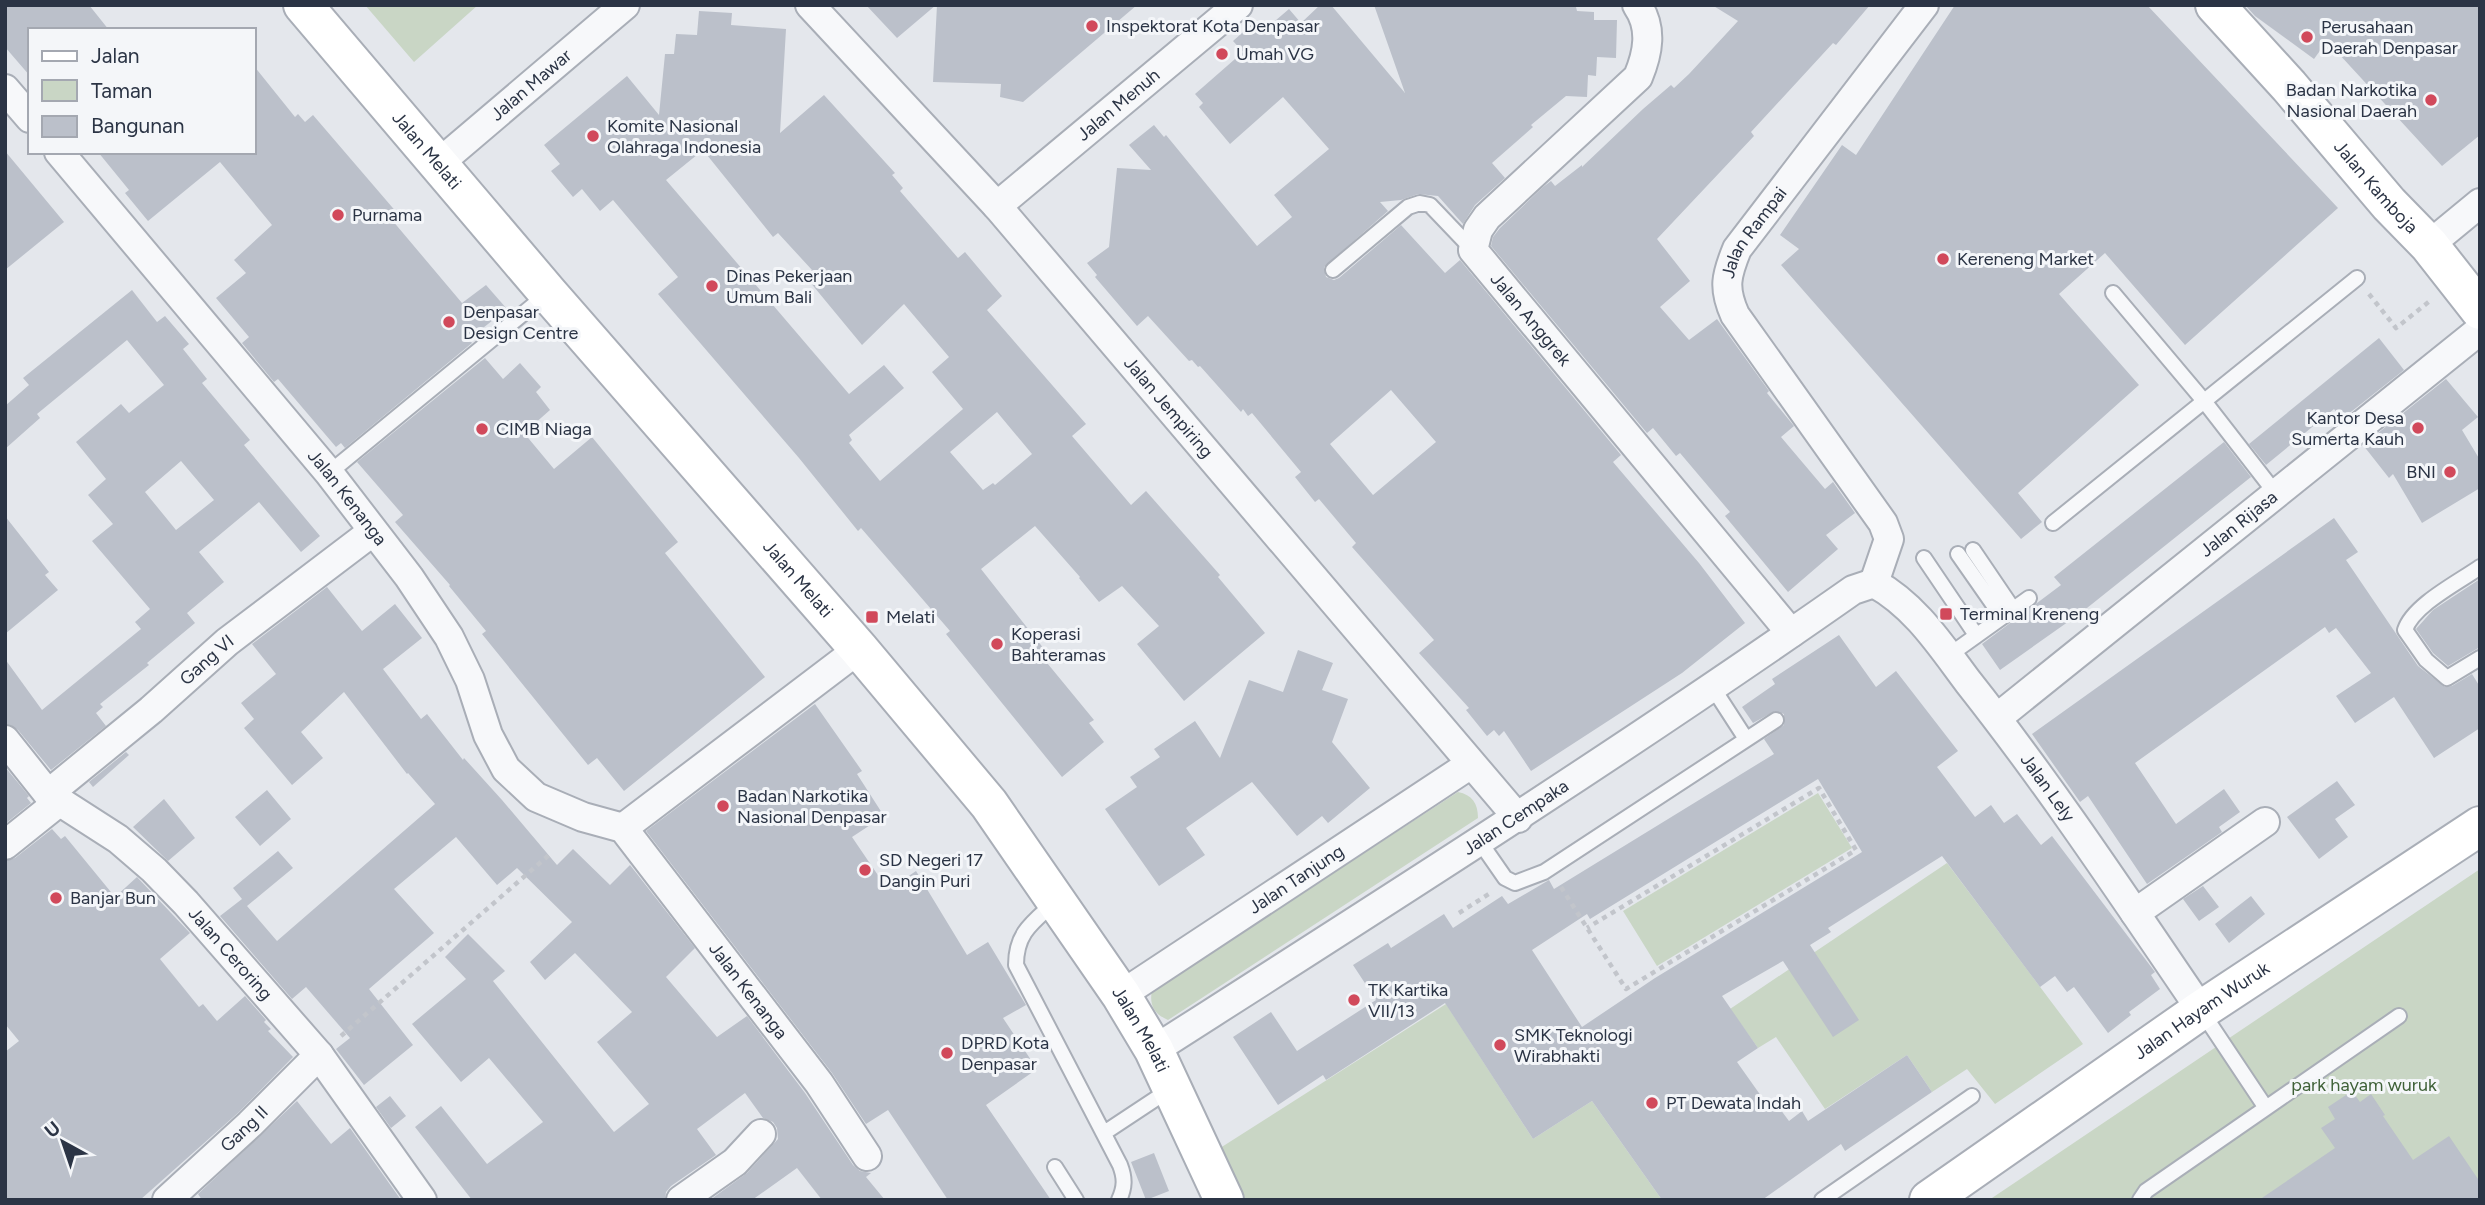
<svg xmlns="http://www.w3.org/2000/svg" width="2485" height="1205" viewBox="0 0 2485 1205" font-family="Figtree,sans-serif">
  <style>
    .green { fill: #c9d6c5 }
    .building { fill: #bbc0ca; fill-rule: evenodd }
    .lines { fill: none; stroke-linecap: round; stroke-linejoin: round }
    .lane-casing { stroke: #a9aeb7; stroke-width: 18 }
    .street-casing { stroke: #a9aeb7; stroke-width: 32 }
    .secondary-casing { stroke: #a9aeb7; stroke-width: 42 }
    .path { stroke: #c2c5cb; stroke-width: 4.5; stroke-dasharray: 5 5; stroke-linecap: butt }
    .lane { stroke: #f7f8fa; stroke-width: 14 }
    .street { stroke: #f7f8fa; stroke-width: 28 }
    .secondary { stroke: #fff; stroke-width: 38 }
    .poi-dot { fill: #d1495b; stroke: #f4f6f9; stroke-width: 2.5 }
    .labels { text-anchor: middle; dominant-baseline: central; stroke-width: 6; stroke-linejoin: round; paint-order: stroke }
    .poi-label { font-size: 18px; fill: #2b3445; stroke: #f4f6f9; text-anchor: start }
    .street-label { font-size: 18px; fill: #2b3445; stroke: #f4f6f9 }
    .park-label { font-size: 18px; fill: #3f6138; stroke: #f4f6f9 }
  </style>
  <rect width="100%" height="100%" fill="#e4e7ec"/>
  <path class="green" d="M365 5H478L414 62Z
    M1458 792C1472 795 1478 803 1478 818L1168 1020C1154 1014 1149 1005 1152 990Z
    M1818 793 1852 848 1657 966 1623 911Z
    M1947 863 2083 1044 1995 1104 1967 1069 1932 1092 1907 1055 1825 1109 1776 1037 1758 1048 1730 1009Z
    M2480 869V1200H1989L2035 1169Z
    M1446 1004 1533 1139 1592 1101 1662 1200H1243L1217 1150Z"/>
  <path class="building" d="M5 5H89L109 30H30V76L5 47Z
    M866 5H936L897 38Z
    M937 5H1137L1023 102 1000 97 1001 84 933 82Z
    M1320 5H1331L1405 93 1374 5H1559L1576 7 1577 11 1594 12V20H1617L1616 58 1597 57 1596 76 1588 75 1587 97 1566 96 1531 125 1533 127 1492 163 1505 178 1475 205 1463 224 1438 196 1418 194 1401 200 1380 202 1388 211 1324 267 1326 277 1334 280 1339 278 1401 225 1445 273 1460 260 1621 455 1613 462 1699 563 1745 623 1682 673 1531 771 1504 731 1499 736 1494 730 1487 736 1466 710 1469 708 1419 653 1434 640 1352 547 1356 543 1319 499 1315 502 1295 477 1301 472 1252 413 1248 416 1243 409 1241 412 1200 366 1198 367 1192 360 1189 361 1148 316 1137 326 1095 277 1097 275 1087 263 1109 247 1117 168 1151 170 1129 145 1154 125 1164 137 1166 135 1257 246 1292 217 1274 195 1329 149 1283 97 1230 144 1199 107 1203 103 1195 94 1243 52 1233 41 1252 24 1261 33 1289 9 1301 23ZM1391 390 1436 442 1373 495 1330 444Z
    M1712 5H1870L1836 45 1833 43 1751 132 1754 136 1657 239 1690 281 1660 307 1689 340 1717 319 1769 391 1767 393 1794 426 1781 437 1825 489 1833 482 1855 513 1826 535 1838 549 1788 592 1725 516 1730 512 1680 453 1676 456 1653 428 1647 433 1491 246 1493 237 1500 228 1543 187 1551 181 1555 186 1582 165V167L1643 109 1671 85 1674 88 1689 74 1738 21Z
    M1955 5H2147L2338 208 2185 345 2105 253 2059 294 2139 385 2018 493 2042 522 2021 539 1781 265 1799 249 1780 235 1842 145 1856 155Z
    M2245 5H2480V135L2442 166 2327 41 2314 59 2255 16Z
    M699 11 732 13 731 25 786 29 780 133 824 95 895 173 892 175 903 188 900 191 958 258 965 252 1002 296 987 310 1086 424 1072 436 1131 505 1146 491 1220 575 1218 577 1265 633 1184 701 1137 644 1159 626 1122 586 1099 602 1079 578 1080 577 1035 526 981 569 1048 654 1043 658 1094 720 1089 723 1104 742 1062 777 946 634 950 631 861 528 858 531 799 458 658 294 678 277 613 200 600 211 582 189 573 197 551 171 560 164 544 145 627 76 659 115 665 54H674L676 34 697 35ZM703 150 773 237 778 233 812 270 805 276 862 345 904 304 949 357 932 372 963 409 880 481 849 443 852 440 849 435 904 388 884 365 849 394 666 180ZM997 412 1032 454 995 485 993 483 983 490 950 452Z
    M254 66 295 117 298 114 305 122 313 115 398 214 392 220 462 303 486 285 507 309 469 339 472 343 345 448 341 443 336 447 278 379 274 382 242 343 249 337 216 298 246 273 234 260 272 225 220 162 148 221 125 193 129 190 98 152H254Z
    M5 151 64 222 5 270Z
    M132 290 157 322 165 316 189 344 183 349 207 379 202 383 250 440 244 445 320 536 301 552 259 502 199 552 224 582 187 613 195 623 147 663 149 665 100 704 103 707 96 713 106 726 51 770 18 730 5 724V659L42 710 141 629 135 622 150 609 92 541 113 524 88 495 106 479 76 442 121 404 129 413 164 385 127 340 37 414 40 418 5 449V406L29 385 23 378ZM181 461 214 500 176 530 145 492Z
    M2379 338 2404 370 2342 419 2334 409 2266 465 2249 444Z
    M485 358 503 379 520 363 541 387 536 392 550 410 524 433 554 469 592 437 678 542 665 553 765 677 624 791 597 758 588 765 482 634 486 631 449 586 450 585 395 522 403 515 357 462Z
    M2446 379 2478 417 2462 430 2480 460V488L2422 523 2393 474 2389 478 2363 445Z
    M2224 442 2251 477 2082 612 2000 670 1982 644 2061 585 2054 577Z
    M5 516 49 572 45 575 58 590 5 634Z
    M2334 518 2358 552 2346 560 2418 666 2445 687 2452 686 2472 674 2480 687V728L2434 758 2394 697 2355 723 2336 696 2371 673 2336 628 2329 633 2325 627 2135 763 2176 824 2224 789 2240 812 2219 827 2222 832 2147 884 2088 796 2080 802 2032 734Z
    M2480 579V647L2448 666 2433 653 2416 629 2433 610Z
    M327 587 362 631 395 604 422 638 383 669 421 719 427 714 463 760 464 758 502 800 557 865 573 849 610 885 630 865 695 948 666 977 717 1037 747 1016 805 1093 853 1165 860 1171 871 1173 866 1177 885 1200H822L797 1168 752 1200H710L747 1173 778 1139 777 1128 773 1122 763 1118 745 1093 697 1129 716 1155 671 1186 666 1192 665 1200H472L415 1127 441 1106 487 1164 543 1122 489 1058 461 1082 412 1024 466 979 445 957 468 934 505 971 493 981 614 1132 649 1104 597 1042 632 1012 575 953 545 980 530 962 572 922 517 868 497 885 456 837 394 889 434 933 369 989 413 1045 364 1085 336 1049 350 1038 306 987 292 999 220 916 242 899 233 888 278 851 293 868 247 906 277 941 435 804 408 773 407 774 344 692 301 732 323 758 292 785 244 728 254 719 241 703 276 674 252 644Z
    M1839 635 1876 687 1896 671 1958 751 1937 767 1975 817 1991 805 2004 823 2017 814 2041 845 2052 836 2155 972 2151 975 2160 989 2129 1012 2131 1015 2108 1033 2074 987 2067 992 2055 976 2040 987 1942 856 1828 928 1831 932 1810 945 1859 1020 1833 1037 1783 961 1722 996 1758 1048 1737 1062 1771 1110 1777 1105 1789 1121 1802 1111 1808 1121 1907 1055 1932 1092 1845 1151 1841 1144 1762 1200H1662L1592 1101 1533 1139 1445 1003 1326 1080 1323 1075 1278 1105 1233 1037 1271 1012 1297 1051 1376 1000 1353 965 1388 943 1391 948 1444 914 1453 928 1502 896 1508 904 1549 880 1554 889 1774 754 1764 739 1784 725V714L1775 711 1753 723 1742 707 1775 684 1772 679ZM1818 779 1862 852 1655 978 1582 1027 1532 950 1587 914 1590 919Z
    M1298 650 1333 663 1322 690 1348 699 1332 742 1370 788 1328 823 1322 816 1297 836 1252 782 1186 828 1205 855 1159 886 1105 809 1137 787 1130 777 1160 757 1154 749 1195 721 1220 758 1249 680 1283 692Z
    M815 704 862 771 857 774 884 816 852 837 888 890 916 871 967 955 988 942 1026 1005 1003 1018 1037 1069 986 1105 1051 1200H948L888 1110 866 1124 832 1073 646 831Z
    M126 752 129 755 93 787 89 782Z
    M5 767 29 796 27 798 31 803 5 824Z
    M2337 781 2355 805 2335 819 2348 837 2319 859 2287 817Z
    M267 790 291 819 260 846 235 817Z
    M164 799 195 838 168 861 133 827Z
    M52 829 61 839 65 836 115 897 137 877 190 933 160 959 199 1007 203 1004 217 1021 245 996 266 1020 264 1022 271 1029 268 1031 293 1057 239 1112 140 1200H5V1052L19 1041 5 1024V861L15 858Z
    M2203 886 2219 907 2199 921 2183 899Z
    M2251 896 2265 914 2229 943 2215 924Z
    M2352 1091 2360 1102 2371 1094 2385 1115 2383 1116 2413 1160 2449 1136 2480 1182V1200H2259L2335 1148 2321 1128 2335 1119 2328 1107Z
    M390 1096 406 1116 391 1128 376 1107Z
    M297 1101 331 1144 350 1128 401 1200H202L198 1194Z
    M1154 1153 1169 1191 1146 1200 1131 1162Z"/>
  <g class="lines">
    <g class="lane-casing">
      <path id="lane" d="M1333 270 1408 207 1420 203 1430 205 1473 250
        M2113 293 2204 401 2277 495
        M329 473 547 294
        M2053 523 2357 278
        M1973 550 2013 609
        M1958 554 2002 617
        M1924 558 1976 635
        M2480 567C2459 582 2413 605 2405 630L2426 660 2447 678 2480 658
        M1948 656 2029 598
        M1713 688 1746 739
        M1480 842 1505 878 1515 883 1544 872 1776 720
        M1054 903C1032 923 1016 933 1016 965L1120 1165C1125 1178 1125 1187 1119 1200
        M2266 1108 2399 1016
        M1104 1133 1169 1090
        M1055 1167 1076 1200
        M1822 1200 1972 1096
        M2140 1200 2146 1191 2266 1108 2202 1012"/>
    </g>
    <g class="street-casing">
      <g id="street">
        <path id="s1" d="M810 5 997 206 1518 818"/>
        <path id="s2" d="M1637 5C1653 28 1648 53 1638 77L1487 217 1478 230 1473 250 1791 633"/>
        <path d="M5 89 30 118"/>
        <path id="s3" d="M59 152 329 473 409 577 449 637 470 680 488 735 506 769 536 797 583 817 623 828 819 1083 867 1156"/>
        <path id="s4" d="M438 164 625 5"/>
        <path id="s5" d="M997 206 1238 5"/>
        <path d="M2429 245 2480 203"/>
        <path id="s6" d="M1874 583 1889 539 1883 523 1735 315C1723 288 1726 276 1737 249L1924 5"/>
        <path id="s7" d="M1874 583C1916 606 1941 646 1969 683 2052 788 2126 900 2201 1010"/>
        <path id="s8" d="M1997 718 2480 330"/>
        <path id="s9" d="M5 740 48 794 118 839 154 870 186 903 319 1055 422 1200"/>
        <path id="s10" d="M48 794 151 710 227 642 372 532"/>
        <path d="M623 828 859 649"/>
        <path d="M5 845 60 801"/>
        <path d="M2135 913 2265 822"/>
        <path id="s11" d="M1121 995 1471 764"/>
        <path id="s12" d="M1154 1050C1390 899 1625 750 1853 590L1874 583"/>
        <path id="s13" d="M167 1200 250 1124 319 1055"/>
        <path d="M681 1200 735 1162 761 1134"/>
      </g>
    </g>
    <g class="secondary-casing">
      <g id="secondary">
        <path id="s14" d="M303 5 548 293 859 649 989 804 1121 995 1154 1050 1224 1200"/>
        <path id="s15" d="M2215 5 2289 86 2389 204 2429 245 2480 310"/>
        <path id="s16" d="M1929 1200 2201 1010 2480 826"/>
      </g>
    </g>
    <path class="path" d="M2369 294 2396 328 2431 300
      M1561 887 1626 989 1856 850 1819 788 1587 928
      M1459 913 1492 892
      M341 1036 549 855"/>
    <use href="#lane" class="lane"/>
    <use href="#street" class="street"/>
    <use href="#secondary" class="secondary"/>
  </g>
  <g class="poi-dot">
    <circle cx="1092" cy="26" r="7"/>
    <circle cx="2307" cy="37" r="7"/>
    <circle cx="1222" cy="54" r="7"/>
    <circle cx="2431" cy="100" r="7"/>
    <circle cx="593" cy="136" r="7"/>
    <circle cx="338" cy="215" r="7"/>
    <circle cx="1943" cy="259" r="7"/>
    <circle cx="712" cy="286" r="7"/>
    <circle cx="449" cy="322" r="7"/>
    <circle cx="2418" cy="428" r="7"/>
    <circle cx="482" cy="429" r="7"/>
    <circle cx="2450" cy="472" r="7"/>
    <rect x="1939" y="607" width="14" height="14" rx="3.5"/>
    <rect x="865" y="610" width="14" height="14" rx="3.5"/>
    <circle cx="997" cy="644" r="7"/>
    <circle cx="723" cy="806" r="7"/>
    <circle cx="865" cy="870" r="7"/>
    <circle cx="56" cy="898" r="7"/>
    <circle cx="1354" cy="1000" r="7"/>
    <circle cx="1500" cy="1045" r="7"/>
    <circle cx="947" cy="1053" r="7"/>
    <circle cx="1652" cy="1103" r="7"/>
  </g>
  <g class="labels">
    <g class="poi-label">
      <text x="1106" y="26">Inspektorat Kota Denpasar</text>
      <text x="2321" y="27">Perusahaan<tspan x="2321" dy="21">Daerah Denpasar</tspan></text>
      <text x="1236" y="54">Umah VG</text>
      <text x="2417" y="90" text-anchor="end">Badan Narkotika<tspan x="2417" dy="21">Nasional Daerah</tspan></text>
      <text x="607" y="126">Komite Nasional<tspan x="607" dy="21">Olahraga Indonesia</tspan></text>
      <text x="352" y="215">Purnama</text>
      <text x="1957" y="259">Kereneng Market</text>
      <text x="726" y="276">Dinas Pekerjaan<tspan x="726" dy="21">Umum Bali</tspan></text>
      <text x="463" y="312">Denpasar<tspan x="463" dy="21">Design Centre</tspan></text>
      <text x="2404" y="418" text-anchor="end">Kantor Desa<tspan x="2404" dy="21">Sumerta Kauh</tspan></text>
      <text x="496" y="429">CIMB Niaga</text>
      <text x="2436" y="472" text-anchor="end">BNI</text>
      <text x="1960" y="614">Terminal Kreneng</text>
      <text x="886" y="617">Melati</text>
      <text x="1011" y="634">Koperasi<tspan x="1011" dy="21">Bahteramas</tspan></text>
      <text x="737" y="796">Badan Narkotika<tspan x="737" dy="21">Nasional Denpasar</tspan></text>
      <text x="879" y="860">SD Negeri 17<tspan x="879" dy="21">Dangin Puri</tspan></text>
      <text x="70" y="898">Banjar Bun</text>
      <text x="1368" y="990">TK Kartika<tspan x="1368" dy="21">VII/13</tspan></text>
      <text x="1514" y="1035">SMK Teknologi<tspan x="1514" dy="21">Wirabhakti</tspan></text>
      <text x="961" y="1043">DPRD Kota<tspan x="961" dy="21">Denpasar</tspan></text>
      <text x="1666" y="1103">PT Dewata Indah</text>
    </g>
    <g class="street-label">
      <text stroke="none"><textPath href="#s4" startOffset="122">Jalan Mawar</textPath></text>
      <text stroke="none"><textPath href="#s5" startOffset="158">Jalan Menuh</textPath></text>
      <text stroke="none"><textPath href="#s14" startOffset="191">Jalan Melati</textPath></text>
      <text stroke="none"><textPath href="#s15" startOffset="243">Jalan Kamboja</textPath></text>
      <text stroke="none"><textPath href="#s6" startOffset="410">Jalan Rampai</textPath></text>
      <text stroke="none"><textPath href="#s2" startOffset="408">Jalan Anggrek</textPath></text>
      <text stroke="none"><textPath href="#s1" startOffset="539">Jalan Jempiring</textPath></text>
      <text stroke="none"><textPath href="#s3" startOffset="450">Jalan Kenanga</textPath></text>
      <text stroke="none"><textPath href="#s8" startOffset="310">Jalan Rijasa</textPath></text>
      <text stroke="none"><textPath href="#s14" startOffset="758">Jalan Melati</textPath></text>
      <text stroke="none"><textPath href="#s10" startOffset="208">Gang VI</textPath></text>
      <text stroke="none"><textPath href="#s7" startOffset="270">Jalan Lely</textPath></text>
      <text stroke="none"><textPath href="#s12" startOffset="430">Jalan Cempaka</textPath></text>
      <text stroke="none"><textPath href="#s11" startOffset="210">Jalan Tanjung</textPath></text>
      <text stroke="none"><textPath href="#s9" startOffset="313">Jalan Ceroring</textPath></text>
      <text stroke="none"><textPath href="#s3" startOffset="1106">Jalan Kenanga</textPath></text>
      <text stroke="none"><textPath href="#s16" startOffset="332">Jalan Hayam Wuruk</textPath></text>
      <text stroke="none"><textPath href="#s14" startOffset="1325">Jalan Melati</textPath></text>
      <text stroke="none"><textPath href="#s13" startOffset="105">Gang II</textPath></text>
    </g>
    <g class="park-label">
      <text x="2364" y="1085">park hayam wuruk</text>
    </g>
  </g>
  <rect width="2485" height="1205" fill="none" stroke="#2b3445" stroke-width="14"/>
  <rect x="28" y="28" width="228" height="126" fill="#f4f6f9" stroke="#a4a8b1" stroke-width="2"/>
  <rect x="42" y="51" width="35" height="10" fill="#ffffff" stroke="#a4a8b1" stroke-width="2"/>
  <text x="91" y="63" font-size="21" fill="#2b3445">Jalan</text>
  <rect x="42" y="80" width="35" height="21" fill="#c9d6c5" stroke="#a4a8b1" stroke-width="2"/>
  <text x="91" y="98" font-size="21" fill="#2b3445">Taman</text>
  <rect x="42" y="116" width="35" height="21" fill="#bbc0ca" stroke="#a4a8b1" stroke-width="2"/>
  <text x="91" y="133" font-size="21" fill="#2b3445">Bangunan</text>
  <g transform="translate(63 1142) rotate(320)" stroke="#f4f6f9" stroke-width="5" paint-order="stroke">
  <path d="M0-5L12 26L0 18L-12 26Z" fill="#2b3445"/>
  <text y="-10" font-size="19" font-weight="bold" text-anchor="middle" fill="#2b3445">U</text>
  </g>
</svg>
